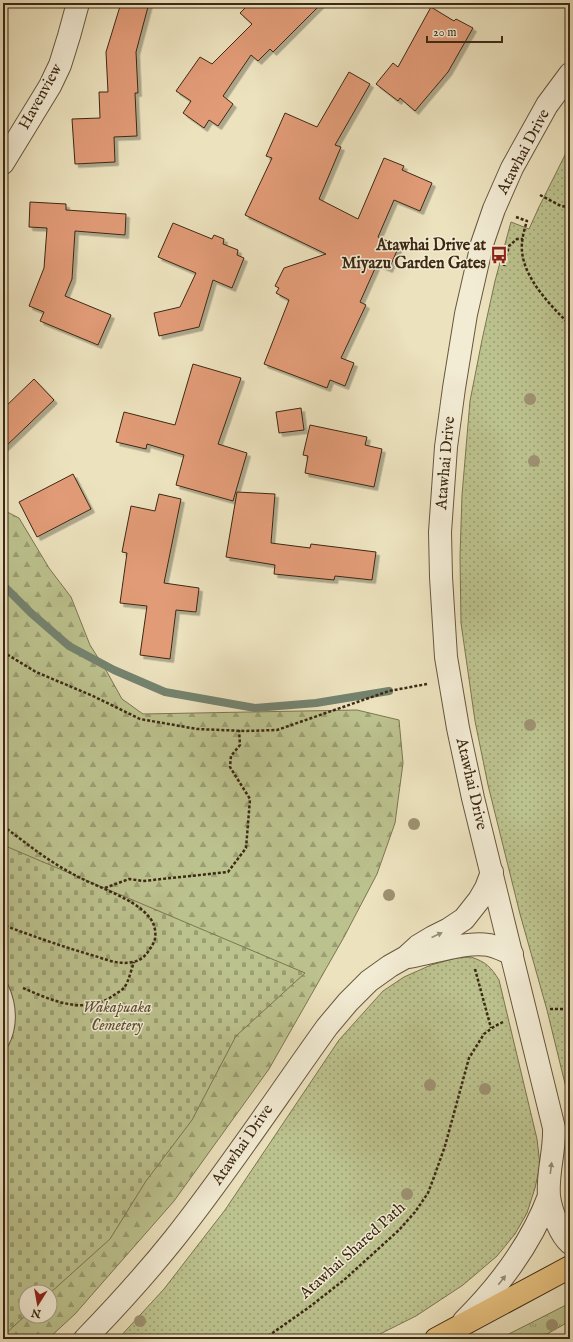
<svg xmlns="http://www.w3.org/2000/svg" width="573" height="1342" viewBox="0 0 573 1342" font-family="'IM FELL English',serif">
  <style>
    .grass { fill: url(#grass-tufts); stroke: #7c7651 }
    .forest { fill: url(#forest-firs); stroke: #7c7651; fill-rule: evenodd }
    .cemetery { fill: url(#cemetery-stones); stroke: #7c7651 }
    .park { fill: url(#park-dots); stroke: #7c7651 }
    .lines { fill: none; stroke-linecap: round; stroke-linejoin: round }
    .stream { stroke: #74836f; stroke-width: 8 }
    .building { fill: #e19b77; stroke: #3c2914; filter: url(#shadow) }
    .lane-casing { stroke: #68573e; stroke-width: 13 }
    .street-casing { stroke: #68573e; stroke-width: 24 }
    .highway-casing { stroke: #3c2914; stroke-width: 24 }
    .path { stroke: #3c2914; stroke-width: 2.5; stroke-dasharray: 3 2; stroke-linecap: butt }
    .lane { stroke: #f3ecd5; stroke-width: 11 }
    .street { stroke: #f3ecd5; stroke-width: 22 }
    .highway { stroke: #e6c17f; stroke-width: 22 }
    .tree { fill: #9d9171 }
    .oneway { fill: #988a74 }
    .labels { text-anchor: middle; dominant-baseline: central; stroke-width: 3; stroke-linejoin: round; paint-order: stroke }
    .street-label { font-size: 16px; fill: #3c2914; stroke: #f3ecd5 }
    .poi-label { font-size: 16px; font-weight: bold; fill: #3c2914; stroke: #f3ecd5; text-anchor: end }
    .park-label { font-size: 16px; font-style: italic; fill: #5c4f32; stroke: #f3ecd5 }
  </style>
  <defs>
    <pattern id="grass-tufts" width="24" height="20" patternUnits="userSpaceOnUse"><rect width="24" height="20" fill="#bcc28e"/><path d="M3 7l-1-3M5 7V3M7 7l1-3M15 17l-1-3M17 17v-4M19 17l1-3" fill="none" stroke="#9a9e73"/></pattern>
    <pattern id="forest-firs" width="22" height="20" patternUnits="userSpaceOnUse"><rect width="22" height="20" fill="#bcc28e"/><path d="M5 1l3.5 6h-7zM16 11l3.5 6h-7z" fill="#9a9e73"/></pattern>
    <pattern id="cemetery-stones" width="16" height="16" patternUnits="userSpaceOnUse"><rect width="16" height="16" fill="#bcc28e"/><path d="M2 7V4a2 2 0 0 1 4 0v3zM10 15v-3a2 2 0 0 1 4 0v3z" fill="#9a9e73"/></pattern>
    <pattern id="park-dots" width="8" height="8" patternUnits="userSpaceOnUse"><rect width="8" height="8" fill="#bcc28e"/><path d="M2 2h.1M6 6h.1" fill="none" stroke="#9a9e73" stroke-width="1.8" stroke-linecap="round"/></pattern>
    <filter id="shadow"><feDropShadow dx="3.5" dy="3.5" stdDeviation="0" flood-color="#0004"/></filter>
  </defs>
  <rect width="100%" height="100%" fill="#ece2be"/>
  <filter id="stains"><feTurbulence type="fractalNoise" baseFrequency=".005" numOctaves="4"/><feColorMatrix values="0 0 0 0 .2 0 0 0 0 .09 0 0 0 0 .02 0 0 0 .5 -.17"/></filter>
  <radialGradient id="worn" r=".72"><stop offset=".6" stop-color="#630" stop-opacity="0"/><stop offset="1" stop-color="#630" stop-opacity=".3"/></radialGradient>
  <path class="grass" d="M570 1303V1321L538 1339H499Z"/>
  <path class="forest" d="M3 510 19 518 49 568 71 597 90 645 107 672 122 699 143 714 357 710 399 720 403 763 395 823 377 874 344 937 269 1069 174 1201 75 1314 48 1339H3ZM26 1292H50V1316H26Z"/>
  <path class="cemetery" d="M3 845 305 973 236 1036 192 1120 146 1181 110 1239 50 1293 26 1292V1315L3 1336Z"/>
  <path class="park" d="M570 145V1104L547 1010 520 914 488 785 475 721 461 623 460 556 462 495 470 401 482 340 495 281 511 222 529 229 539 207Z
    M471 957C486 962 491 967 499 980L537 1139 540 1165 535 1188 527 1213 515 1234 497 1256 463 1285 416 1316 370 1339H118L164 1289 225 1210 339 1040 383 991 404 977 431 965 456 958Z"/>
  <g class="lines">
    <path class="stream" d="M3 585 31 613 69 646 114 670 165 692 255 708 316 703 389 691"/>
  </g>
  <path class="building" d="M121 3H149L136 52 138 93H135L137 136 114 137 115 162 75 164 72 119 100 118 99 92H108L106 52Z
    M250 3H322L273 52 270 49 258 61 251 55 223 96 233 104 218 126 209 120 204 128 183 113 191 101 176 91 200 57 212 64 252 24 240 13Z
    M431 7 454 21 456 19 473 28 448 72 415 111 400 98 398 101 376 84 393 63 398 67Z
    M349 72 370 84 335 145 341 147 319 199 358 219 384 158 404 166 402 170 432 183 420 211 394 200 378 237 399 246 389 269 377 264 360 302 366 305 341 358 354 363 345 386 330 380 327 388 264 364 289 300 276 293 279 288 275 286 284 268 326 254 245 215 272 158 266 156 285 113 317 127Z
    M30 202 66 204V210L126 214 125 235 75 231 72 279 65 296 111 315 98 345 40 321 44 312 29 306 44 268 47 228 29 227Z
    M173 223 212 239 214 235 224 239 223 244 238 250 237 255 244 258 232 288 213 280 199 327 159 336 154 313 180 307 196 273 158 257Z
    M193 364 241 378 218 444 247 453 233 501 176 485 184 455 147 444 146 449 116 442 124 412 175 425Z
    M34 379 54 400 3 449V409Z
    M301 408 304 430 279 433 276 412Z
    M310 425 367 437 365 445 382 449 374 487 305 473 308 456 303 455Z
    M73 474 91 509 37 537 19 502Z
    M237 492 275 494 271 543 310 548 311 544 376 552 372 580 335 576 334 580 274 574 275 565 226 557Z
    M159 494 181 499 164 583 199 588 196 612 176 610 170 659 140 655 147 606 120 603 127 553 122 552 131 506 155 511Z"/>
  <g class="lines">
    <g class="lane-casing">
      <path id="lane" d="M3 988C11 1006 12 1026 3 1043"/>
    </g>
    <g class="street-casing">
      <path id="street" d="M570 74 547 105 512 168 494 209 482 244 466 314 454 388 446 447 440 532 441 577 446 657 458 728 473 798 554 1128C555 1151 547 1173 549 1196 550 1205 553 1214 557 1223 560 1230 564 1238 570 1243
        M3 163 50 86 60 65 69 36 78 3
        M409 957C433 953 466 941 489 945 497 947 504 950 512 954
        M464 1321C500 1285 531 1244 549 1196
        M85 1339C116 1307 146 1274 174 1239 228 1171 276 1098 327 1027L348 1002 369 981 390 966 406 957 418 946 433 937 449 929 464 919 479 900 486 888 492 872"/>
    </g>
    <g class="highway-casing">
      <path id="highway" d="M436 1339 570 1267"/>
    </g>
    <path class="path" d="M540 195 561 206 570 207
      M516 217 527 221C524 230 521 242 522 251 524 279 552 307 570 325
      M504 266 509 246 517 239H523
      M3 652 36 672 93 696 140 719 197 729 245 731 277 730 389 691 427 684
      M3 826C26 843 48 861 73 874 95 887 133 897 149 917 155 923 157 935 154 942 149 951 144 960 133 962 120 965 107 960 95 956 63 947 33 936 3 925
      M105 888 129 879 143 881 228 872 246 848 250 799 230 767 231 756 240 745 239 730
      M475 969 491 1028
      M23 988C51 1000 83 1015 111 997 115 994 121 991 124 988 129 981 131 970 134 962
      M550 1009H570
      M264 1339 308 1308 344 1280 399 1230 415 1212 428 1193 434 1177 445 1146 469 1058 484 1034 495 1026 503 1022"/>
    <use href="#lane" class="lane"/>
    <use href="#street" class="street"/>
    <use href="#highway" class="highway"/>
  </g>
  <g class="tree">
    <circle cx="530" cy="399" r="6"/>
    <circle cx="534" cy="461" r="6"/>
    <circle cx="530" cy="725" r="6"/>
    <circle cx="414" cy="824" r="6"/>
    <circle cx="389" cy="895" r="6"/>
    <circle cx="430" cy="1085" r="6"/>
    <circle cx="485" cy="1089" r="6"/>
    <circle cx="407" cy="1194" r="6"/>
    <circle cx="140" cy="1321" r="6"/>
    <circle cx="552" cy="1325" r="6"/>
  </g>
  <defs><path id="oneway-solid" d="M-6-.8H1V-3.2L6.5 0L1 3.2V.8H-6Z"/></defs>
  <g class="oneway">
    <use href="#oneway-solid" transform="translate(437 935) rotate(-25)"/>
    <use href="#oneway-solid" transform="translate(551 1168) rotate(-83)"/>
    <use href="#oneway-solid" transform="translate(502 1280) rotate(-52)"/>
  </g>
  <defs>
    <g id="bus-bare" transform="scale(1.38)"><path d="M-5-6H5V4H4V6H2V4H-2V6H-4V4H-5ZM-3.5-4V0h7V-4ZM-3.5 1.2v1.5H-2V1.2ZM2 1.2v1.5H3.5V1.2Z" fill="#8f2418" stroke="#f3ecd5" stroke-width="2.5" paint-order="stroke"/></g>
  </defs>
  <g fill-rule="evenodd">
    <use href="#bus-bare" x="499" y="255"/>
  </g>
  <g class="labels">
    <g class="street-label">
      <text transform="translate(41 97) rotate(-61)">Havenview</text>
      <text transform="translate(524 152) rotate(-62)">Atawhai Drive</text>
      <text transform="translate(446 463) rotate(-85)">Atawhai Drive</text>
      <text transform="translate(471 784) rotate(77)">Atawhai Drive</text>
      <text transform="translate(243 1145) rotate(-55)">Atawhai Drive</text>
      <text transform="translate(353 1251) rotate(-42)">Atawhai Shared Path</text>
    </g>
    <g class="poi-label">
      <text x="486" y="246">Atawhai Drive at<tspan x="486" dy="18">Miyazu Garden Gates</tspan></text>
    </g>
    <g class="park-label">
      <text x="117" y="1008">Wakapuaka<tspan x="117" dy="18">Cemetery</tspan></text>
    </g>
  </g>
  <rect width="573" height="1342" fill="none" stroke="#ece2be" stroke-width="16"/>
  <rect x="4" y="4" width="565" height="1334" fill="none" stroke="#3c2914" stroke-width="2"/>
  <rect x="8" y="8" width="557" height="1326" fill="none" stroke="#3c2914"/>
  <g transform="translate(38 1304) rotate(191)"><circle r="19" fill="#f3ecd5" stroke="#aa9e88"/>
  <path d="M0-3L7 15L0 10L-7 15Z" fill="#8f2418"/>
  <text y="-6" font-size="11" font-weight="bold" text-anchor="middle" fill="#3c2914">N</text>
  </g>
  <path d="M427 36v6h75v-6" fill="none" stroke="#3c2914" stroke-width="2"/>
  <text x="433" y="36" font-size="12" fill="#3c2914" stroke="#f3ecd5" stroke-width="3" paint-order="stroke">20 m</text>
  <rect width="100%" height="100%" filter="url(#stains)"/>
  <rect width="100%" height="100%" fill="url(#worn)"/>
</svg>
